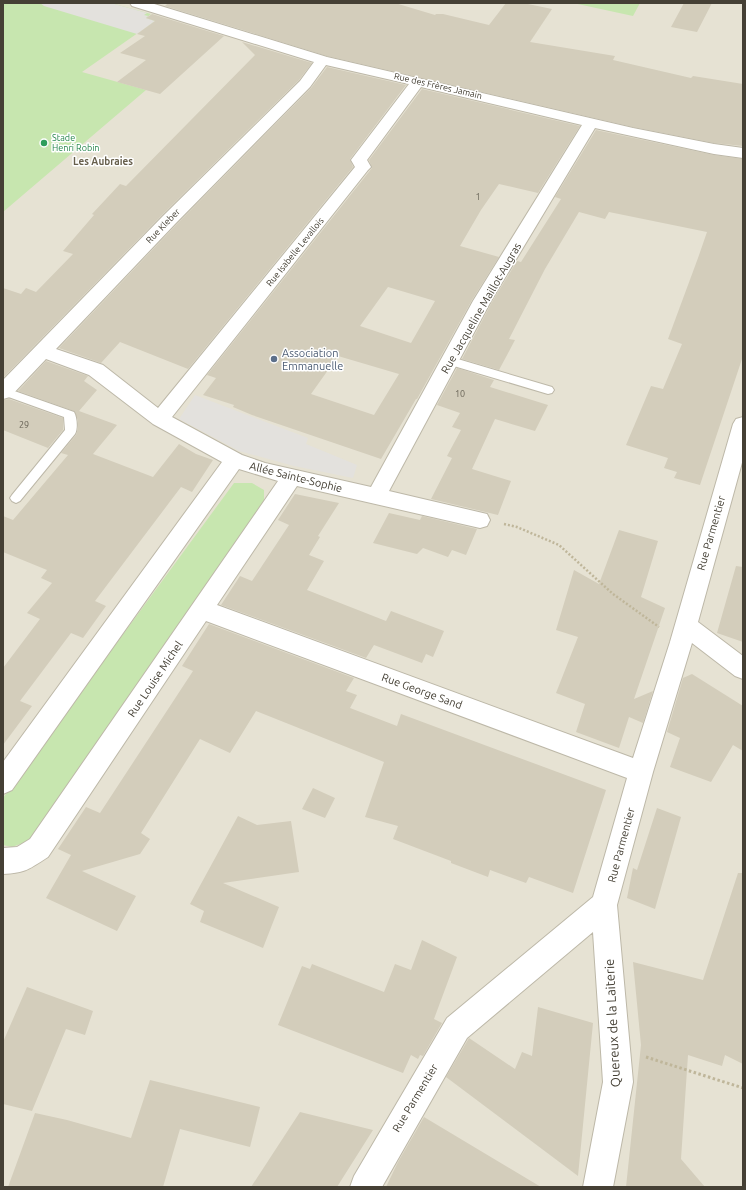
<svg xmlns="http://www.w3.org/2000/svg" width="746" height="1190" viewBox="0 0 746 1190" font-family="Ubuntu,sans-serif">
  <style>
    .residential { fill: #e6e2d3 }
    .green { fill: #c7e6af }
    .parking { fill: #e3e1dd }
    .building { fill: #d3cdbb; fill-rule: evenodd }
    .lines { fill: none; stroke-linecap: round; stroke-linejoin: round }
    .lane-casing { stroke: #bdb8a8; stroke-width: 2 }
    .street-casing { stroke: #bdb8a8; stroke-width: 2 }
    .path-far1 { stroke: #bfb69a; stroke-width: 2.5; stroke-dasharray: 2 2; stroke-linecap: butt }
    .path { stroke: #bfb69a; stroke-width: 3; stroke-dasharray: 2.5 2.5; stroke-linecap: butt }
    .lane { fill: #fff; fill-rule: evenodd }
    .street { fill: #fff; fill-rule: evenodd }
    .leisure-dot { fill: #2e9e5b; stroke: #fff; stroke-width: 1.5 }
    .service-dot { fill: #5c6f8a; stroke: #fff; stroke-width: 1.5 }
    .labels { text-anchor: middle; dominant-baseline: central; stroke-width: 3; stroke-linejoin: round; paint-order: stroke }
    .far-street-label { font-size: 9px; fill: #454035; stroke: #fff }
    .far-leisure-label { font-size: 9px; fill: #27864d; stroke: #fff; text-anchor: start }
    .number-label { font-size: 9px; fill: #686356 }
    .far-neighbourhood-label { font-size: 10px; font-weight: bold; fill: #675f4c; stroke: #fff }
    .street-label { font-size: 11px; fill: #454035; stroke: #fff }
    .service-label { font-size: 11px; fill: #4e5e75; stroke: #fff; text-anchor: start }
    .near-street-label { font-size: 13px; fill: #454035; stroke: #fff }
  </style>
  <rect width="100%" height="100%" fill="#f2f0e5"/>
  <path class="residential" d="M3 3H743V1187H3Z"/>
  <path class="green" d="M3 3H111L151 14 146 18 155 21 82 72 146 90 3 212Z
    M573 3H640L633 16Z
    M234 483H252L264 490V501L34 839 12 847 3 845V798Z"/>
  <path class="parking" d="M40 3H111L147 13 144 15 148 16 146 18 155 21 137 34 44 6Z
    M195 395 308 438 306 444 357 465 353 478 294 466 239 451 179 419Z"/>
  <path class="building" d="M168 3H395L435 15 436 14H443L489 25 506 3H523L552 9 530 42 615 56 613 60 691 78 693 76 743 84V146L714 143 633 127 327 56 165 6Z
    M684 3H712L697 32 671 27Z
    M152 14 224 36 160 94 117 82 146 60 120 53 145 36 137 34 155 21 146 18Z
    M242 42 312 63 299 80 162 215 3 378V288L21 294 26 288 36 292 73 254 63 251 94 215 92 214 120 184 126 186 255 55Z
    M327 67 406 85 350 159 353 167 188 369 120 342 101 363 59 348 176 225 311 88Z
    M422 89 580 126 538 193 499 184 481 210 460 246 499 257 472 300 417 399H416L381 459 252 415 233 407 234 405 203 395 216 378 207 375 372 168 369 160ZM388 287 435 301 411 343 360 326ZM338 356 399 374 374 415 311 394Z
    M596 130 714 155 743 159V356L700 485 674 478 677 472 664 468 668 458 626 445 651 386 663 389 682 344 668 339 698 258 707 232 609 212 605 219 579 212 545 269 509 339 515 340 499 370 462 359 492 302 517 261 521 262 561 199 555 197Z
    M46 361 88 376 84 381 97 390 79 411 117 425 93 454 153 477 179 444 196 454 213 460 192 492 181 487 95 601 106 606 83 638 71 633 20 701 32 706 3 745V668L40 619 27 613 52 583 41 578 47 570 3 552V516L13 520 68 455 61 453 76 435 78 429V420L74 411 18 391Z
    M457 368 494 380 490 387 548 405 535 431 495 419 472 469 511 481 498 515 431 499 452 458 447 456 461 430 452 427 460 413 437 405Z
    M9 399 63 418V430L48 448 3 430V400Z
    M295 494 339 503 318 536 320 537 309 555 324 561 307 590 386 621 391 611 444 631 433 657 426 654 422 663 374 645 366 658 221 605 240 576 252 581 289 525 278 520Z
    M389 513 420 520 422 516 477 529 466 555 452 550 448 557 423 548 417 554 373 543Z
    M619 530 658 541 641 597 665 608 634 699 653 691 643 723 629 717 619 748 576 732 585 704 556 693 578 637 556 630 574 570 599 584Z
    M736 566 743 567V642L717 633Z
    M209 624 354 678 346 691 357 695 350 708 397 726 401 714 606 790 573 893 529 877 526 883 490 870 488 877 451 863V861L393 839 398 826 365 817 384 762 256 711 230 753 200 739 141 833 150 839 140 854 82 871 136 896 117 931 46 898 71 855 58 849 86 807 100 813 193 671 182 666Z
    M692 674 743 706V751L733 745 711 782 670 767 680 738 667 732 683 678Z
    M313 788 335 798 325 818 302 809Z
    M657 808 681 817 655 909 627 898 633 868 637 870Z
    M238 816 257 825 291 821 299 872 223 883 279 907 263 948 200 922 204 911 190 904Z
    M738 873H743V1064L725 1055 722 1066 688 1055 681 1159 705 1187H626L641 1045 633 962 703 980Z
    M422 940 457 957 434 1019 442 1023 423 1056 420 1055 418 1059 411 1055 403 1073 278 1025 302 966 310 969 312 964 384 992 395 964 411 970Z
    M27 987 93 1011 85 1035 66 1029 32 1111 3 1104V1042Z
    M538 1007 593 1023 578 1176 446 1077 469 1038 515 1069 522 1052 532 1056Z
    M150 1080 260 1107 250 1147 180 1129 163 1187H8L35 1113 67 1120 131 1138Z
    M300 1112 373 1130 337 1187H251Z
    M424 1117 541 1187H386L398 1162Z"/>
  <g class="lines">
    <g class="lane-casing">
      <path id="lane" d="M451 357 552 387 554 390 552 393 548 394 447 364 446 361 447 358Z
        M3 387 74 412C77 417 78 429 75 434L20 501 16 503 12 501 10 498 12 495 65 430 64 417 3 395Z"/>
    </g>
    <g class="street-casing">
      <path id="street" d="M130 3H151L327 57 633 128 714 144 743 148V158L714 154 595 128 491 301 389 491 487 514 490 520 487 526 480 528 297 486 217 605 633 758 670 642 733 424 736 419 743 417V459L698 622 743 656V679L735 676 692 643 653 772 617 905 633 1082 613 1187H583L603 1082 593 932 467 1038 382 1187H350L354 1176 447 1018 593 897 627 778 206 621 48 857C29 869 26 873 3 874V848L17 847 30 839 278 481 239 469 12 790 3 794V762L222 462 153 424 89 375 46 359 10 397 3 399V380L163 216 300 81 314 62 132 6ZM326 65 409 84 351 160 355 167 158 408 103 365 56 349 175 224 310 87ZM421 87 582 125 473 301 371 487 265 463 242 455 172 417 368 170 371 167 367 160Z"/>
    </g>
    <path class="path-far1" d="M504 524 517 527 559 545 613 594 659 627"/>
    <path class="path" d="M646 1057 743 1088"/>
    <use href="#lane" class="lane"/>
    <use href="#street" class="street"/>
  </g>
  <circle class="leisure-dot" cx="44" cy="143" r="4"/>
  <circle class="service-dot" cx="274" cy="359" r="4"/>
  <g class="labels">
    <g class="far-street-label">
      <text transform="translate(438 86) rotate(13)">Rue des Frères Jamain</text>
      <text transform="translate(163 226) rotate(-46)">Rue Kleber</text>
      <text transform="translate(295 252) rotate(-51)">Rue Isabelle Levallois</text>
    </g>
    <g class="far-leisure-label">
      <text x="52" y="138">Stade<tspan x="52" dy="10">Henri Robin</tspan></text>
    </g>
    <g class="number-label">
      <text x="478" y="197">1</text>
      <text x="460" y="394">10</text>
      <text x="24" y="425">29</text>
    </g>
    <g class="far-neighbourhood-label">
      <text x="103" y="161">Les Aubraies</text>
    </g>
    <g class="street-label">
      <text transform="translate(481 308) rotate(-60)">Rue Jacqueline Maillot-Augras</text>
      <text transform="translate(296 477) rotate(14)">Allée Sainte-Sophie</text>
      <text transform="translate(711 533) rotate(-74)">Rue Parmentier</text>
      <text transform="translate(155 679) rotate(-56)">Rue Louise Michel</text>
      <text transform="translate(422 691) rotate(20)">Rue George Sand</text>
      <text transform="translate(621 845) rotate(-75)">Rue Parmentier</text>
      <text transform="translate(415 1098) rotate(-59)">Rue Parmentier</text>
    </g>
    <g class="service-label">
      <text x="282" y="353">Association<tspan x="282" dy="13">Emmanuelle</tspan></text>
    </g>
    <g class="near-street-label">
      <text transform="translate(612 1023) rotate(-93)">Quereux de la Laiterie</text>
    </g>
  </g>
  <rect width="746" height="1190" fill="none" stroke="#454035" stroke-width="8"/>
</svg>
